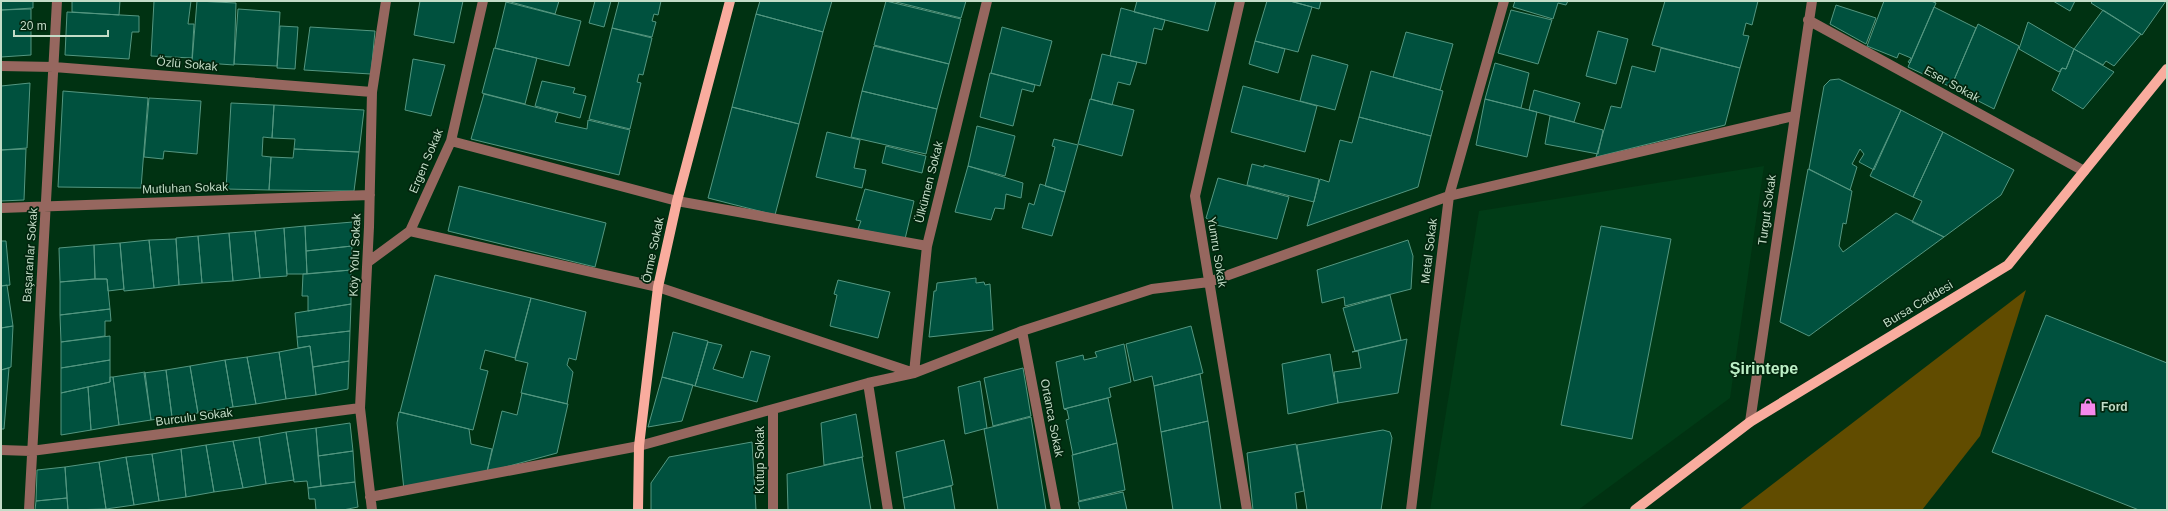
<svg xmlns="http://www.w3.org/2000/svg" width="2168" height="511" viewBox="0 0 2168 511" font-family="Arial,sans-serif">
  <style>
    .built { fill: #003c17 }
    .green { fill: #614c00 }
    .building { fill: #00513e; stroke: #549781 }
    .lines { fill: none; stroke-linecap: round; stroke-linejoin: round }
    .minor { stroke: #96675f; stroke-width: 10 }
    .major { stroke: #f9ac9e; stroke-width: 10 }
    .labels { text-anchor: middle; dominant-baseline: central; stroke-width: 3.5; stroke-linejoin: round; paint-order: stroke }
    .street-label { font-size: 12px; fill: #c3dcc7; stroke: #02260e }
    .poi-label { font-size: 12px; font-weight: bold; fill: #c3dcc7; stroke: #02260e; text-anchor: start }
    .district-label { font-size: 16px; font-weight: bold; fill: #bdf0c7; stroke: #02260e }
  </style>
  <rect width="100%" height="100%" fill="#003212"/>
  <path class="built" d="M1764 166 1730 398 1578 510H1430L1479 211Z"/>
  <path class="green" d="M2026 290 1980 436 1922 510H1739Z"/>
  <path class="building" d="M1 1H33V8L1 10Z
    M72 1H120L119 15 72 12Z
    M154 1H191L188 24H194L192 58 151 56Z
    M197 1 236 3 234 65 192 62Z
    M420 1H463L454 43 414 35Z
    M507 1H559L555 14Z
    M595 1H611L604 27 589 23Z
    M619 1H661L658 15 654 14 652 21 656 22 652 37 612 28Z
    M760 1H832L823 32 756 14Z
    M886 1 961 19 949 64 874 45Z
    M892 1H966L961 18Z
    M1137 1H1216L1208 31 1134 12Z
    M1267 1H1290L1312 7 1298 52 1255 41Z
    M1290 1H1321L1319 9Z
    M1515 1H1568L1566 5 1558 3 1553 19 1513 7Z
    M1665 1H1758L1752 25 1746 23 1743 35 1749 36 1740 68 1652 45Z
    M1884 1H1931L1936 3 1910 63 1908 62 1911 58 1899 53 1897 58 1867 46Z
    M2053 1H2075L2070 11Z
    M2093 1H2166L2142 35 2091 3Z
    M506 2 581 21 569 66 495 48Z
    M1836 5 1876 18 1866 44 1830 24Z
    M1934 7 1976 28 1951 87 1908 67Z
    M1121 8 1165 20 1162 30 1154 28 1146 64 1110 56Z
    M31 9V55L1 57V10Z
    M238 9 280 12 277 66 234 64Z
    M1511 10 1552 20 1538 64 1498 53Z
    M2103 10 2141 34 2114 66 2106 61 2103 65 2074 49Z
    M67 12 139 16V32H132L129 59 65 55Z
    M756 14 823 32 799 124 732 107Z
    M2028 22 2074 49 2066 69 2062 68 2059 72 2019 49Z
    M1978 24 2019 46 1994 109 1951 87Z
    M280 26 298 27 295 69 277 68Z
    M310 27 375 31 371 74 304 70Z
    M1002 27 1052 41 1040 86 991 73Z
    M612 28 652 38 643 75 639 74 637 82 641 83 630 129 589 119Z
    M1598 31 1628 39 1616 84 1586 76Z
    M1406 32 1453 44 1440 90 1393 77Z
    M1255 41 1285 49 1278 73 1249 64Z
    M874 46 949 64 937 109 862 91Z
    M494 48 537 58 525 104 482 93Z
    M1661 48 1740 68 1725 125 1596 157 1611 106 1621 108 1632 66 1655 72Z
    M2074 49 2114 72 2083 109 2052 90 2062 68 2066 69Z
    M1102 54 1137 62 1130 85 1118 82 1112 105 1091 99Z
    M1312 55 1348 65 1335 110 1300 101Z
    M413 59 445 65 431 116 405 110Z
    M1495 63 1529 73 1521 108 1485 99Z
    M1371 71 1443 91 1431 136 1359 117Z
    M990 73 1035 85 1033 92 1022 89 1013 126 980 117Z
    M1839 79 1901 110 1874 170 1859 162 1864 154 1860 149 1852 164 1857 167 1850 190 1809 169 1824 86 1830 80Z
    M542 81 575 88 573 93 586 96 580 118 535 106Z
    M30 83 27 148 1 150V86Z
    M1243 86 1317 106 1305 152 1231 132Z
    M1534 90 1580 103 1574 122 1529 110Z
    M63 91 148 98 141 188 58 187Z
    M862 91 937 109 926 154 851 137Z
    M484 94 558 113 555 122 587 129 588 120 630 130 619 175 471 139Z
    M149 98 201 101 197 154 164 151 163 159 144 157Z
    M1090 99 1134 110 1122 156 1078 144Z
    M1485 99 1537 112 1527 157 1476 145Z
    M231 103 274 105 272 138 263 137 262 156 271 157 269 190 226 189Z
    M274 105 364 110 359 152 294 149 295 139 272 138Z
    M732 107 799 124 775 215 708 198Z
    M1901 110 1943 132 1913 197 1870 176Z
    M1550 116 1603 130 1598 154 1545 144Z
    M1359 117 1431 136 1418 187 1307 226 1320 179 1329 182 1340 140 1352 143Z
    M977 126 1015 136 1005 176 968 166Z
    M827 132 860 140 854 168 866 170 862 188 816 177Z
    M1943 132 2014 170 2001 195 1944 237 1912 222 1922 201 1913 197Z
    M1054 139 1078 145 1065 192 1045 186 1055 147 1052 146Z
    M886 146 926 156 922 173 882 163Z
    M26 149 24 200 1 201V150Z
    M294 149 359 152 354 191 269 190 271 157 293 158Z
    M1252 164 1264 167V165L1319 179 1314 202 1247 185Z
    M968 166 1023 183 1021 198 1006 194 1004 209 995 208 991 220 955 212Z
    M1808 169 1852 191 1846 224 1843 223 1839 246 1843 252 1896 213 1944 237 1809 336 1780 322Z
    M1218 178 1289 197 1277 239 1208 223 1209 220 1206 218Z
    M1040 184 1065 192 1052 236 1022 228 1029 203 1034 205Z
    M459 186 606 223 595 267 448 231Z
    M865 189 914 201 905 239 858 229 861 221 856 220Z
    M353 222 352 246 306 251 305 226Z
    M305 226 307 274H287L284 228Z
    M1601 226 1671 239 1632 439 1561 425Z
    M284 228 287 276 260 278 255 231Z
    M255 231 260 278 233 281 229 233Z
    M229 233 233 281 202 283 198 236Z
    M198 236 202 283 179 285 176 238Z
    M176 239 179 285 154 288 149 240Z
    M149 240 154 288 124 291 120 243Z
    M1408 240 1413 256 1411 289 1345 306 1344 297 1322 303 1317 270Z
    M1 241H6L10 285 1 286Z
    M120 243 124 289 108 291 107 279H95L94 245Z
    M94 245 95 279 60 282 59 248Z
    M352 246 351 270 307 274 306 251Z
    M351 270V304L308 311V296H302L303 274Z
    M435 275 531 298 515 358 485 350 480 369 488 371 473 430 400 412Z
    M976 278V283L984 282 985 285 990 284 993 330 929 337 934 291H936L937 283Z
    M95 279H107L110 309 60 315V282Z
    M838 280 890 292 878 338 830 326 837 295 834 294Z
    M7 285 13 326 1 328V286Z
    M1390 295 1401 340 1355 351 1343 308Z
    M531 298 586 312 576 360 569 358 567 365 573 372 567 404 521 393 528 363 515 360Z
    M351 304 350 331 297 337 295 313Z
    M110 309 111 321H105V336L61 342 60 315Z
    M2046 315 2167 363V510H2139L1992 452Z
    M13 326 11 367 1 370V328Z
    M1191 326 1203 373 1154 386 1152 376 1134 381 1126 344Z
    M350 331 349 361 313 367 310 346 298 348 297 337Z
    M673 332 708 341 695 386 662 377Z
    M110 336V360L61 368V342Z
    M1407 339 1398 393 1338 403 1334 372 1361 368 1358 351 1352 352Z
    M708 342 722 345 713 369 743 378 751 351 770 356 757 402 695 386Z
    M1124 344 1131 382 1109 388 1111 397 1064 409 1056 362 1083 355 1084 360 1097 357 1095 352Z
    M310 346 316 395 286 399 279 352Z
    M279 352 286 399 256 404 247 357Z
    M1330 354 1338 403 1288 414 1282 364Z
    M247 357 256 404 233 407 225 360Z
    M110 360V382L61 393V368Z
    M225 360 233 407 198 413 190 366Z
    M349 361 348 389 316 395 313 367Z
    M190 366 198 413 172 417 166 370Z
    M9 368 4 429H1V370Z
    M1023 368 1031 416 993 426 984 378Z
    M166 370 172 417 151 420 144 373Z
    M145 372 151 420 119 425 113 377Z
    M1200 374 1208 421 1161 432 1154 386Z
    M110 377H113L119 425 91 430 88 387 110 382Z
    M662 377 693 385 682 421 648 427Z
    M980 381 987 428 965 434 958 387Z
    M88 387 91 430 61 435V393Z
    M522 393 568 404 557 453 487 472 502 411 517 415Z
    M1108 398 1117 443 1073 455 1066 420 1069 419 1067 410 1064 409Z
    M399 412 469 429 471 444 492 449 487 472 404 490 397 423Z
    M856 414 863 457 824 465 821 423Z
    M1031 417 1046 510H998L984 429Z
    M1208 421 1221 510H1173L1161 432Z
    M350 423 353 451 318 456 316 428Z
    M316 428 321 486 308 488 307 481 294 482 286 432Z
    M1383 430 1390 432 1392 438 1381 510H1307L1297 445Z
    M286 432 294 480 266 484 259 437Z
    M259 437 266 484 243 488 233 441Z
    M944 440 953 485 903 498 896 452Z
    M233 441 243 488 214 492 206 445Z
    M752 442 756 510H651V483L669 457Z
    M1117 443 1125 490 1079 501 1072 455Z
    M1296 444 1304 491 1295 493 1297 510H1253L1247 453Z
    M206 445 214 492 186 497 181 449Z
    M181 449 186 497 159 501 152 454Z
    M353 451 355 482 321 486 318 456Z
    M152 454 159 501 134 505 126 457Z
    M126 457 134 505 106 509 99 462Z
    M862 457 871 510H788L787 474Z
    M99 462 106 509 68 510 65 467Z
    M65 467 67 498 36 501 37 470Z
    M355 482 358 507 343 510H316L315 499H309L308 488Z
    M951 486 955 510H905L903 498Z
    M1123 492 1127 510H1080L1078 502Z
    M67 498 68 510H35L36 501Z"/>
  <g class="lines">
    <path class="minor" d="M1240 1 1195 196 1247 510
      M1808 20 2084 171
      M1 66 54 67 372 92
      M451 141 677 201 927 246
      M1 208 370 195
      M410 231 658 287 914 373 927 246 987 1
      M368 262 410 231 451 141 483 1
      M1022 331 1056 510
      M868 383 888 510
      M773 410V510
      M1750 422 1812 1
      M1 450 31 451 360 408
      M370 497 639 446 868 383 914 373 1022 331 1152 289 1209 282 1449 196 1794 116
      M29 510 57 1
      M372 510 360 408 369 227 372 92 386 1
      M1411 510 1449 196 1504 1"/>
    <path class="major" d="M638 510 639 446 658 287 677 201 730 1
      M1635 510 1750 422 2008 265 2167 69"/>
  </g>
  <defs>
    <g id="shop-bare" transform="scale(1.38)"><path d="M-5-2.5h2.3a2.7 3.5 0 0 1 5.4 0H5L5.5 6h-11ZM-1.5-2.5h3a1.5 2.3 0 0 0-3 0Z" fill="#f688ed" stroke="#02260e" stroke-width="2.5" paint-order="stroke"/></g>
  </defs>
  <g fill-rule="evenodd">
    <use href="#shop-bare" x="2088" y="407"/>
  </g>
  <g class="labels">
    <g class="street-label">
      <text transform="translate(187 64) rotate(5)">Özlü Sokak</text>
      <text transform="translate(1952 84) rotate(29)">Eser Sokak</text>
      <text transform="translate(426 161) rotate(-67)">Ergen Sokak</text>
      <text transform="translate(929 182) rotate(-76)">Ülkümen Sokak</text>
      <text transform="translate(185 188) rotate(-2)">Mutluhan Sokak</text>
      <text transform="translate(1767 210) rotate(-82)">Turgut Sokak</text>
      <text transform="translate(653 250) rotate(-78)">Örme Sokak</text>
      <text transform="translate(1429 251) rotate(-83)">Metal Sokak</text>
      <text transform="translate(1217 252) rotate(81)">Yumru Sokak</text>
      <text transform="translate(30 255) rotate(-86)">Başaranlar Sokak</text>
      <text transform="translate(355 255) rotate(-88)">Köy Yolu Sokak</text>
      <text transform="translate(1918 304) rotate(-31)">Bursa Caddesi</text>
      <text transform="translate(194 417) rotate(-7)">Burculu Sokak</text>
      <text transform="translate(1052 418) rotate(79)">Ortanca Sokak</text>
      <text transform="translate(760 460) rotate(-90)">Kutup Sokak</text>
    </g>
    <g class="poi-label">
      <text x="2101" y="407">Ford</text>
    </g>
    <g class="district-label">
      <text x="1764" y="368">Şirintepe</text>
    </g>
  </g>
  <rect width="2168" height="511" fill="none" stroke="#c3dcc7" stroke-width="4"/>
  <path d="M14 30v6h94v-6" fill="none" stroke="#c3dcc7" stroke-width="2"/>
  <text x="20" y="30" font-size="12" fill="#c3dcc7" stroke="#02260e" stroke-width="3" paint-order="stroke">20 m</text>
</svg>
